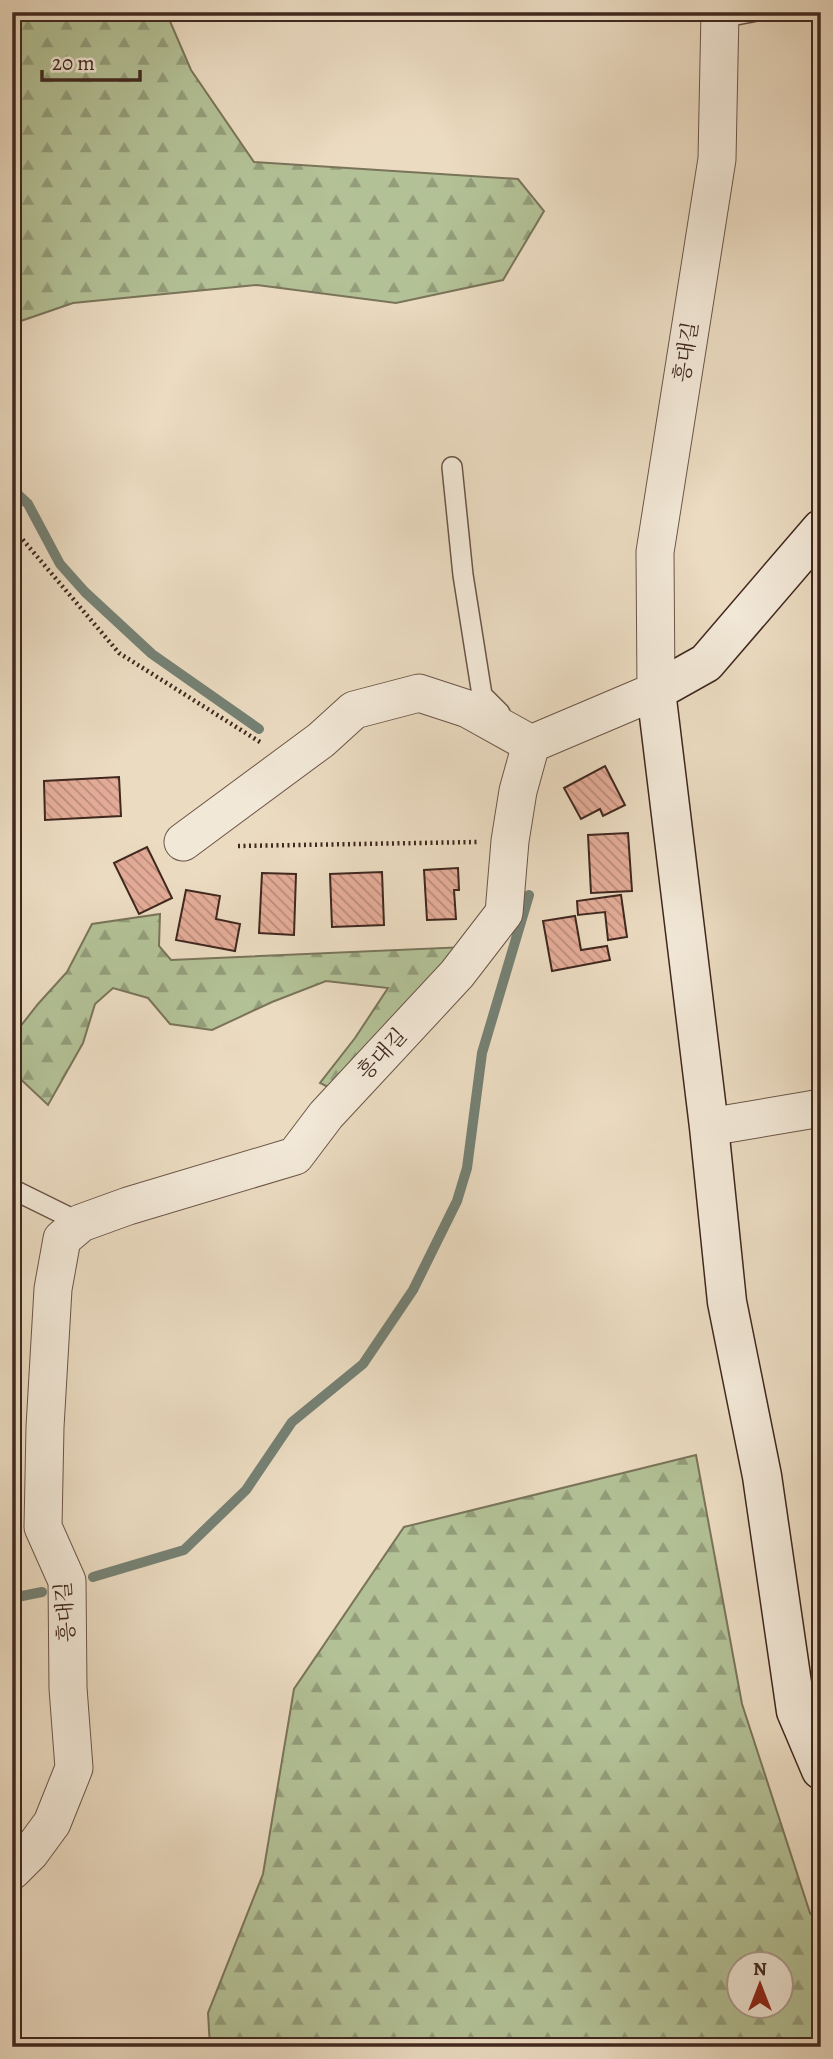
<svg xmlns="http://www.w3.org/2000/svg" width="833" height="2059" viewBox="0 0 833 2059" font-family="Alegreya,'Noto Serif KR',serif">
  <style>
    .forest { fill: url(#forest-firs); stroke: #7a745a; stroke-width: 2; fill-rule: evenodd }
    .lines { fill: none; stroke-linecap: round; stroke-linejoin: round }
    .stream { stroke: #758174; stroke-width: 10 }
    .building { fill: url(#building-back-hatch); stroke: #40281f; stroke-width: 2 }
    .lane-casing { stroke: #6b5548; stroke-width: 22 }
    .street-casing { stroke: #6b5548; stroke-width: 39 }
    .secondary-casing { stroke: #40281f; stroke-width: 41 }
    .path { stroke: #40281f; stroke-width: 4.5; stroke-dasharray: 2 3.5; stroke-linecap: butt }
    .lane { stroke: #f2e8d7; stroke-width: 19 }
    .street { stroke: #f2e8d7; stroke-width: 37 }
    .secondary { stroke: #f2e8d7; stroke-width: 38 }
    .labels { text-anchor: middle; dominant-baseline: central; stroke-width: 5; stroke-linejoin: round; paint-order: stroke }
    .street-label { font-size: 21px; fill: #40281f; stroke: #f2e8d7 }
  </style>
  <defs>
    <pattern id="forest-firs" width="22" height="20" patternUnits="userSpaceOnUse" patternTransform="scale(1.75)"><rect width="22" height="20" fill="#b3c196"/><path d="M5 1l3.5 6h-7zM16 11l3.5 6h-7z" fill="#939d7a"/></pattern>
    <pattern id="building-back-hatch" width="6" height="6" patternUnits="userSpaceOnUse" patternTransform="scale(1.75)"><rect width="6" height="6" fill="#e4ac98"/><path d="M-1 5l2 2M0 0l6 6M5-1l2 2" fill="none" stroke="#ba8c7b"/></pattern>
  </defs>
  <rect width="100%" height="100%" fill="#ebdbc1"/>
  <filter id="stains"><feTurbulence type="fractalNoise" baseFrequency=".00286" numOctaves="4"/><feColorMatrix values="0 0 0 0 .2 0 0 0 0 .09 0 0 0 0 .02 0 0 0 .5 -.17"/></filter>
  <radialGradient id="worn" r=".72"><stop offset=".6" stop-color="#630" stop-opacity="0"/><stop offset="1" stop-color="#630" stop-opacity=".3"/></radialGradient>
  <path class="forest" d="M12 12H166L191 70 254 162 518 179 544 211 503 280 396 303 257 285 73 303 12 324Z
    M160 914 159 946 171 960 465 947 332 1089 320 1083 355 1038 388 988 326 981 272 1002 212 1030 170 1024 148 998 113 988 95 1004 83 1043 48 1105 12 1071V1037L38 1004 67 972 92 924Z
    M696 1455 742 1704 810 1913 821 1926V2047H210L208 2013 263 1874 294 1689 404 1527ZM738 1965H780V2007H738Z"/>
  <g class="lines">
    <path class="stream" d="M12 489 28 504 60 564 85 592 152 654 259 729
      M93 1577 184 1550 246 1490 292 1422 363 1364 413 1290 457 1201 467 1168 482 1053 529 895
      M12 1598 42 1592"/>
  </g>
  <path class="building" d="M605 766 625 805 603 816 600 809 581 819 564 788Z
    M119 777 121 816 45 820 44 781Z
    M628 833 632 891 591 893 588 835Z
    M147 847 172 898 139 914 114 863Z
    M458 868 459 890H454L456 919 427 920 424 870Z
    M382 872 384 925 332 927 330 874Z
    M262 873 296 874 294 935 259 933Z
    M186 890 220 896 216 919 240 924 235 951 176 940Z
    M621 895 627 937 608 940 605 912 578 915 577 901Z
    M575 916 581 950 607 946 610 960 552 971 543 921Z"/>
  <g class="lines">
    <g class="lane-casing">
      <path id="lane" d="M720 18 752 12
        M452 467 463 575 482 695 500 713
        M12 1189 81 1223"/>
    </g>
    <g class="street-casing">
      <path id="street" d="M531 744 656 691 655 552 717 159 720 12
        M183 842 321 740 354 710 419 693 468 709 531 744
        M709 1127 821 1108
        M12 1871 30 1853 52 1823 74 1768 68 1688 67 1581 43 1527 45 1427 53 1289 62 1239 81 1223 128 1206 295 1156 326 1115 457 974 504 913 510 841 518 791 531 744"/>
    </g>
    <g class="secondary-casing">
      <path id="secondary" d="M821 529 706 663 656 691 709 1127 727 1302 762 1476 796 1711 821 1770"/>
    </g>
    <path class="path" d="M12 527 119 653 260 742
      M238 846 478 842"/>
    <use href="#lane" class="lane"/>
    <use href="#street" class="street"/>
    <use href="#secondary" class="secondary"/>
  </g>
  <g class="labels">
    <g class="street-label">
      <text transform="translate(686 352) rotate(-81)">흥대길</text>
      <text transform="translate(382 1054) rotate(-47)">흥대길</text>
      <text transform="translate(65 1612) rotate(-94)">흥대길</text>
    </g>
  </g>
  <rect width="833" height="2059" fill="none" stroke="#ebdbc1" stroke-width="42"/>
  <rect x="14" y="14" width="805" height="2031" fill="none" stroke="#40281f" stroke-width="3.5"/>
  <rect x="21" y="21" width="791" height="2017" fill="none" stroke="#40281f" stroke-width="2"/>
  <g transform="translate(760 1985)"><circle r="33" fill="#f2e8d7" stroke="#ab9b8d" stroke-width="2"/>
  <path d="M0-5L12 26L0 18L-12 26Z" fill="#8f2418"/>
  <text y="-10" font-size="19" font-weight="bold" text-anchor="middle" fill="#40281f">N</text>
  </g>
  <path d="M42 70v10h98v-10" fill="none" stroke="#40281f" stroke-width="3.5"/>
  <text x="52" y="70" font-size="21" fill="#40281f" stroke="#f2e8d7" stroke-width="5" paint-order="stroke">20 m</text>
  <rect width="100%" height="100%" filter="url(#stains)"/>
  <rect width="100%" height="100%" fill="url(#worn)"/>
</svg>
